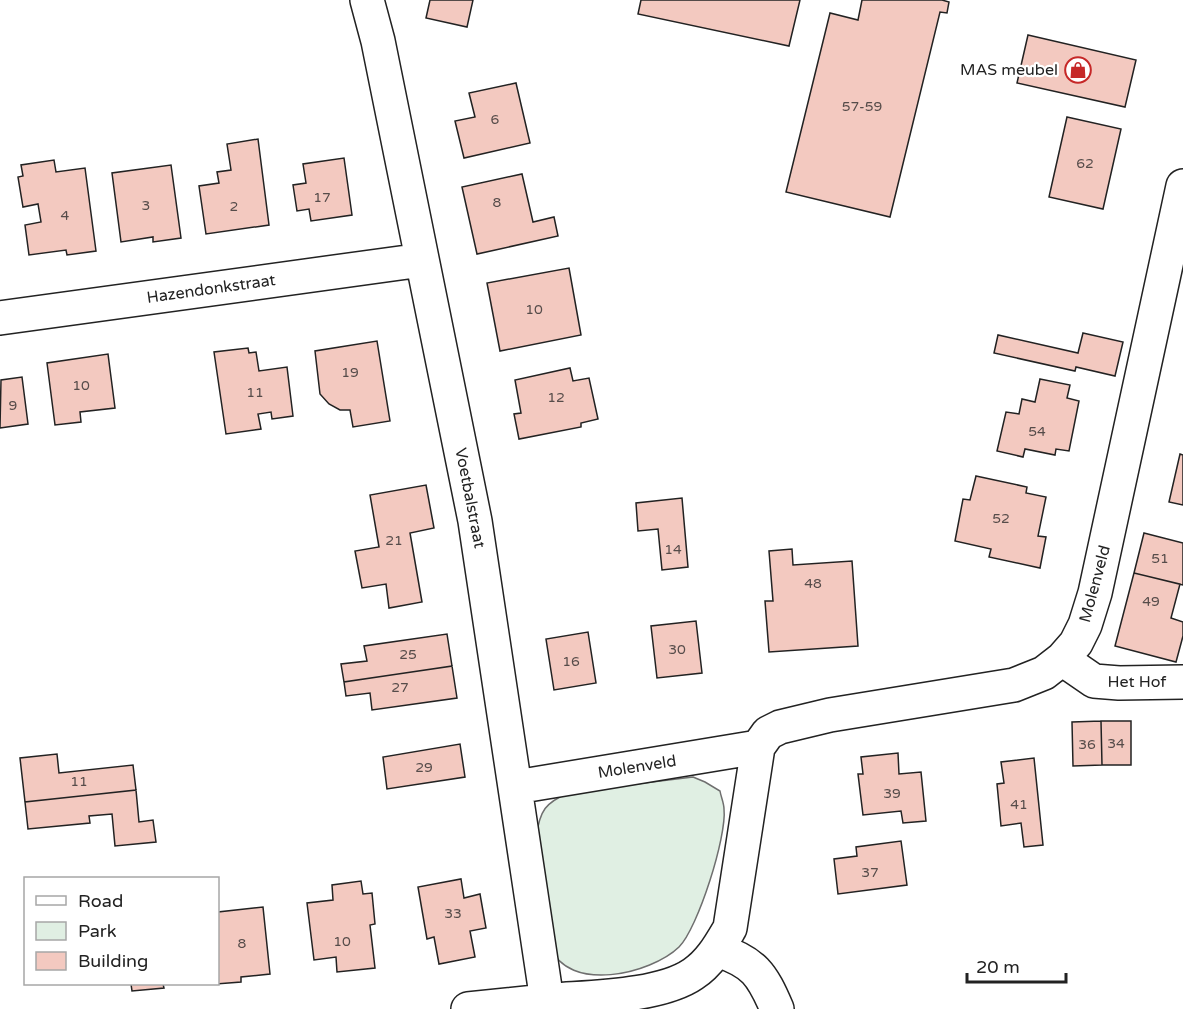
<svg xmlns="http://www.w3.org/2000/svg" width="1183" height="1009" viewBox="0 0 1183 1009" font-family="'Varela Round',sans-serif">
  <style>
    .green { fill: #e0efe3; stroke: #6f6f6f; stroke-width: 1.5 }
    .building { fill: #f3c9c0; stroke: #222; stroke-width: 1.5 }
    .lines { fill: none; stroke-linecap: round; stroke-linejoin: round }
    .minor-casing { stroke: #222; stroke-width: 36 }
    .minor { stroke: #fff; stroke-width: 33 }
    .labels { text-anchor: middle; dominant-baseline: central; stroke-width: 4.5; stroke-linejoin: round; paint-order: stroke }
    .number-label { font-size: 14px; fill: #564c4a }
    .poi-label { font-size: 16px; fill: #222; stroke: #fff; text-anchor: end }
    .street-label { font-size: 16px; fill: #222; stroke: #fff }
  </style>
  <rect width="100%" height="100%" fill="#fff"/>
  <path class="green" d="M693 777 705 782 720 791C721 797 724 803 724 809 727 836 698 928 679 947 651 974 568 994 550 946 547 937 547 924 546 914 543 888 539 862 536 837 540 810 545 803 570 792Z"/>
  <path class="building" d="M430 0H473L467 27 426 18Z
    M641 0H800L789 46 638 14Z
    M862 0H942L949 2 947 13 940 12 890 217 786 192 830 13 858 20Z
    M1028 35 1136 60 1125 107 1017 83Z
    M516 83 530 143 464 158 455 121 475 117 469 93Z
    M1067 117 1121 129 1103 209 1049 197Z
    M258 139 269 225 206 234 199 186 219 183 217 172 231 170 227 144Z
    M344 158 352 215 311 221 309 209 297 211 293 185 306 183 303 164Z
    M54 160 56 172 85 168 96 251 67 255 66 250 29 255 25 225 41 222 38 204 23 207 18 177 23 176 21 165Z
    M171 165 181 238 153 242V237L121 242 112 173Z
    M522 174 533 222 554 217 558 236 477 254 462 187Z
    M569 268 581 335 500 351 487 283Z
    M1083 333 1123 342 1115 376 1076 367 1075 371 994 353 998 335 1078 353Z
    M377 341 390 421 353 427 350 410H340L329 404 320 394 315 351Z
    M248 348 249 353 256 352 259 371 287 367 293 416 272 419 271 412 258 414 261 429 226 434 214 352Z
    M108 354 115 408 80 412 81 422 55 425 47 363Z
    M570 368 573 381 589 378 598 419 581 423V427L519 439 514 414 521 413 515 380Z
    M22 377 28 424 0 428 1 380Z
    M1040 379 1070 385 1067 398 1079 401 1069 451 1056 449 1055 455 1025 449 1023 457 997 451 1006 412 1019 414 1022 399 1035 402Z
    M1180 454 1183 455V505L1169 502Z
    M976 476 1027 487 1026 493 1046 497 1038 536 1046 537 1040 568 989 557 991 549 955 541 963 499 970 500Z
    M426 485 434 528 410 533 422 602 389 608 386 584 362 588 355 551 379 547 370 495Z
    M682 498 688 567 662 570 658 529 638 531 636 503Z
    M1144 533 1183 543V585L1134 573Z
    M792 549 793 565 852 561 858 646 769 652 765 601H773L769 551Z
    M1134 573 1180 584 1171 618 1183 622V636L1176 662 1115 646Z
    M696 621 702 673 657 678 651 626Z
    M588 632 596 683 554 690 546 639Z
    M447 634 452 666 344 682 341 664 367 661 364 646Z
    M452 666 457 698 372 710 370 693 346 696 344 682Z
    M1101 721H1131V765H1102Z
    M1101 721 1102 765 1073 766 1072 722Z
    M460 744 465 777 387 789 383 757Z
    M898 753 899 774 921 772 926 821 903 823 901 811 863 815 858 774H863L861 757Z
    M57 754 59 773 133 765 136 790 25 802 20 758Z
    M1034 758 1043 845 1024 847 1021 823 1001 826 997 784 1004 783 1001 762Z
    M136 790 139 822 153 820 156 842 115 846 112 814 89 816 90 823 28 829 25 802Z
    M901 841 907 885 838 894 834 859 857 856 856 847Z
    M461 879 464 898 480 894 486 928 470 931 475 957 439 964 434 937 427 939 418 887Z
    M361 881 363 894 372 893 375 924 370 925 375 968 337 972 336 957 314 960 307 903 333 900 332 885Z
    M263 907 270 974 241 977V982L216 984 218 912Z
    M131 984H163L164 988 132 991Z"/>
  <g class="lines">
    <g class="minor-casing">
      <path id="minor" d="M367 0 378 41 475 521 547 1001
        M0 318 422 260
        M1062 659 1094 681 1119 683 1183 682
        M516 787 758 747
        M717 950C754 962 762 974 777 1009
        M468 1009C497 1006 526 1003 555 1000 594 997 661 996 693 974 710 963 720 945 730 928L758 747 768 733 780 727 830 715 1014 685 1044 673 1062 659 1076 643 1085 625 1095 593 1183 186"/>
    </g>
    <use href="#minor" class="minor"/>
  </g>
  <defs>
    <g id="shop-ring" transform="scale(1.35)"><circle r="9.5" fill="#fff" stroke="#c62828" stroke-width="1.5"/><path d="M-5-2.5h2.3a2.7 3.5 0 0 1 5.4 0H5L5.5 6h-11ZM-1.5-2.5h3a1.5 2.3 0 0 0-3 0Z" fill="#c62828"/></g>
  </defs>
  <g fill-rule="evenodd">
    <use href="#shop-ring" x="1078" y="70"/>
  </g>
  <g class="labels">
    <g class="number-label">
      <text x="862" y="106">57-59</text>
      <text x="495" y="119">6</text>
      <text x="1085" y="163">62</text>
      <text x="322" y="197">17</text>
      <text x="497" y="202">8</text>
      <text x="146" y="205">3</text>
      <text x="234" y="206">2</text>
      <text x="65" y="215">4</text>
      <text x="534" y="309">10</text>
      <text x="350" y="372">19</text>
      <text x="81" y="385">10</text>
      <text x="255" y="392">11</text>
      <text x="556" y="397">12</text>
      <text x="13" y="405">9</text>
      <text x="1037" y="431">54</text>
      <text x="1001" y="518">52</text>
      <text x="394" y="540">21</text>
      <text x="673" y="549">14</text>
      <text x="1160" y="558">51</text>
      <text x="813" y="583">48</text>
      <text x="1151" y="601">49</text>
      <text x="677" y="649">30</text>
      <text x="408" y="654">25</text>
      <text x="571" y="661">16</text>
      <text x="400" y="687">27</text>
      <text x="1116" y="743">34</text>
      <text x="1087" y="744">36</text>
      <text x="424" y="767">29</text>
      <text x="79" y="781">11</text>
      <text x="892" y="793">39</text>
      <text x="1019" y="804">41</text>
      <text x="870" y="872">37</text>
      <text x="453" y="913">33</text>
      <text x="342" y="941">10</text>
      <text x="242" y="943">8</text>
    </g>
    <g class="poi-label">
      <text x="1058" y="70">MAS meubel</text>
    </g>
    <g class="street-label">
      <text transform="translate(211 289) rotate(-8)">Hazendonkstraat</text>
      <text transform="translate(470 498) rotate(79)">Voetbalstraat</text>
      <text transform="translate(1095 584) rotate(-75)">Molenveld</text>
      <text x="1137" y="682">Het Hof</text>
      <text transform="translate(637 767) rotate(-9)">Molenveld</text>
    </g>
  </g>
  <rect x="24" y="877" width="195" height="108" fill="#ffffff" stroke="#a7a7a7" stroke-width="1.5"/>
  <rect x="36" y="896" width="30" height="9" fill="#ffffff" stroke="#a7a7a7" stroke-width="1.5"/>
  <text x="78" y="907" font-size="18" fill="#222222">Road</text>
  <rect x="36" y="922" width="30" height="18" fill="#e0efe3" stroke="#a7a7a7" stroke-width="1.5"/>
  <text x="78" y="937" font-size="18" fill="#222222">Park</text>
  <rect x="36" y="952" width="30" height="18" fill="#f3c9c0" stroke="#a7a7a7" stroke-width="1.5"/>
  <text x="78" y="967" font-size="18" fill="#222222">Building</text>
  <path d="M967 973v9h99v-9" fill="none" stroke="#222222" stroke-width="3"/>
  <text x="976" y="973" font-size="18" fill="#222222" stroke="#ffffff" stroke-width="4.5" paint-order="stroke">20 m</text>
</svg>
